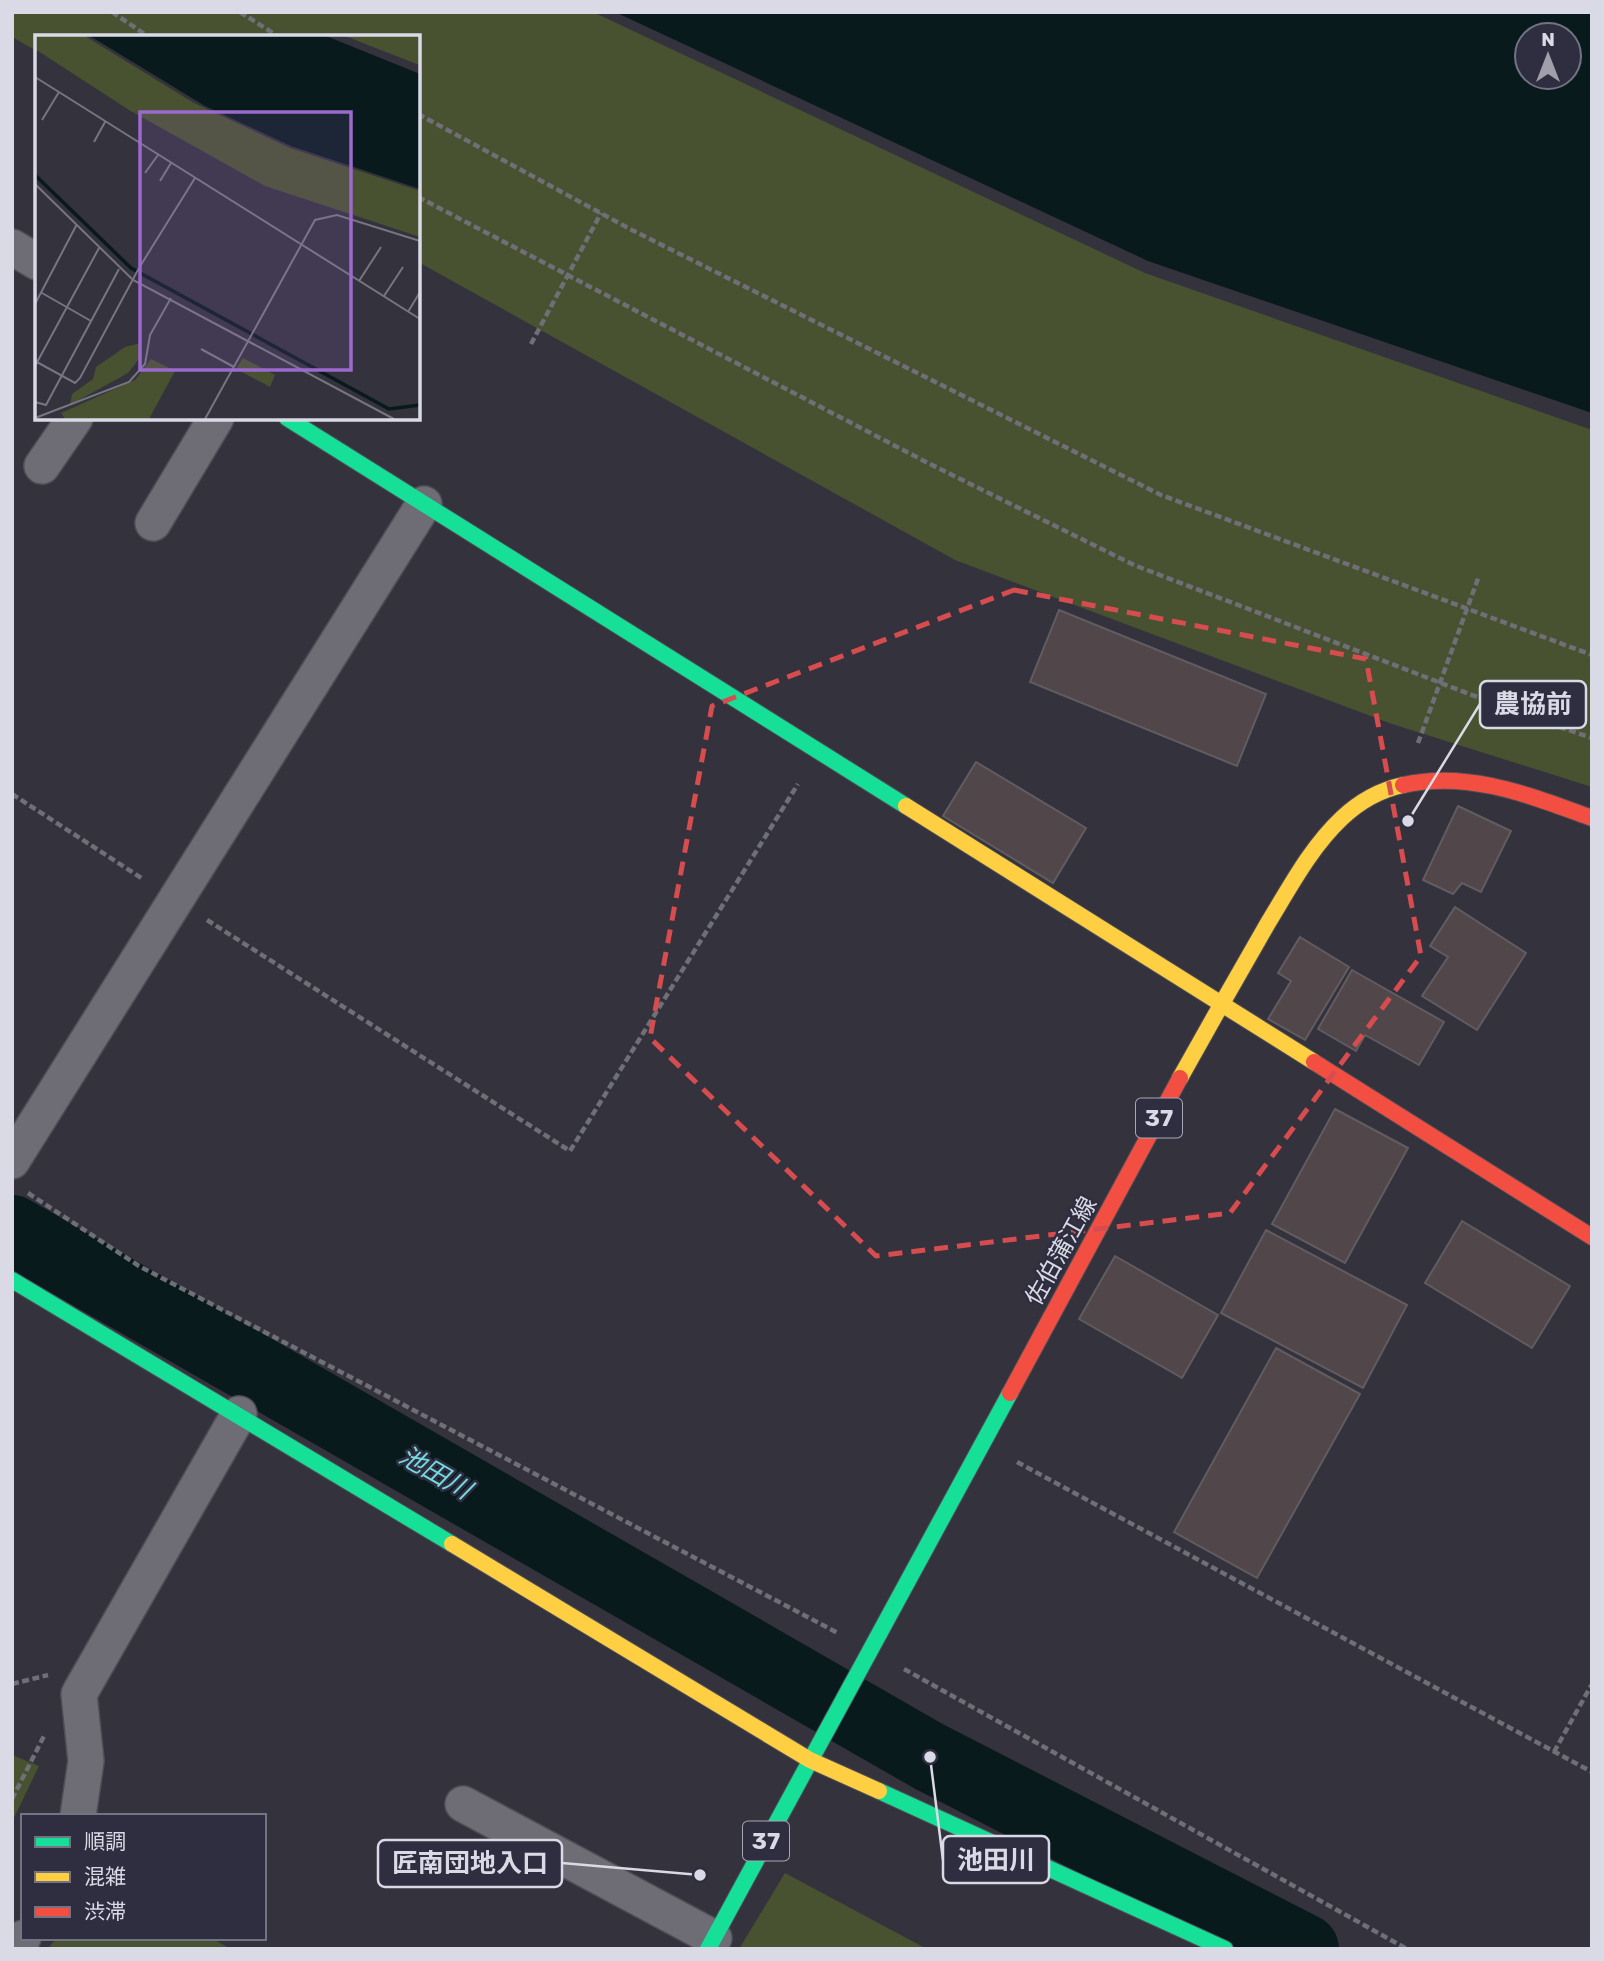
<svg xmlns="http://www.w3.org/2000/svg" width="1604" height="1961" viewBox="0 0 1604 1961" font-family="Rubik,'Noto Sans JP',sans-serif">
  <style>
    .green { fill: #485230 }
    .water { fill: #081a1c; fill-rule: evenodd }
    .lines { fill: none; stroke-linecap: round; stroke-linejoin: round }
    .river { stroke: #081a1c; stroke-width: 70 }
    .building { fill: #51474a; stroke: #615c60; stroke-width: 2 }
    .street-casing { stroke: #4e4e56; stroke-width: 38 }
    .fast-casing { stroke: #4e4e56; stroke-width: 18 }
    .slow-casing { stroke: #4e4e56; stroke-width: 18 }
    .jam-casing { stroke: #4e4e56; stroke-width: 18 }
    .path { stroke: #6f6f77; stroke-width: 4.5; stroke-dasharray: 7 3.5; stroke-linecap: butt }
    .street { stroke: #6e6d75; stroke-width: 35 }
    .fast { stroke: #16e098; stroke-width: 16 }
    .slow { stroke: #ffcf43; stroke-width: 16 }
    .jam { stroke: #f24e42; stroke-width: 16 }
    .marked { fill: none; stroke: #d74c4e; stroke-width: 5; stroke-dasharray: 14 9; stroke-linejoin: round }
    .labels { text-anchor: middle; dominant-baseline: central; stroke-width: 5; stroke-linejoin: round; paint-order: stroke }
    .shield { fill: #2f2e41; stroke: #a7a6b4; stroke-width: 2 }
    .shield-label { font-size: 23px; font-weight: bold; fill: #dadae6 }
    .street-label { font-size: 24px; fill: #dadae6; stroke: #2f2e41 }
    .water-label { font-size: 26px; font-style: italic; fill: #73dbdf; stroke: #2f2e41 }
    .inset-river { fill: none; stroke: #081a1c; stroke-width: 3.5 }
    .inset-road { fill: none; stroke: #767581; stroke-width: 2 }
    .view { fill: #9c69cd; fill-opacity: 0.15; stroke: #9c69cd; stroke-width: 3.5 }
    .inset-edge { fill: none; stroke: #dadae6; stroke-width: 3.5 }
    .leader { fill: none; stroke: #dadae6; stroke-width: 2.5 }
    .callout-dot { fill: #dadae6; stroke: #2f2e41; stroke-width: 2.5 }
    .callout { fill: #2f2e41; stroke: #dadae6; stroke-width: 2.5 }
    .callout-label { font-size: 26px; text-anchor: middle; font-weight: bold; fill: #dadae6 }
  </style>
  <rect width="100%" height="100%" fill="#33323d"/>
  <path class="green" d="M12 12H593L1145 273 1592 430V787L1392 724 955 560 418 262V37H37V51L12 37Z
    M12 1755 39 1766 12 1822Z
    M785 1873 927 1949H739Z
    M57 1938H211L231 1949H47Z"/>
  <path class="water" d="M615 12H1592V413L1148 261ZM1527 35H1569V77H1527Z"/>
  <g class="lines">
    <path class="river" d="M12 1230 930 1757 1304 1949"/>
  </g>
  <path class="building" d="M1059 610 1266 694 1237 766 1030 682Z
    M976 762 1086 828 1053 883 943 816Z
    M1458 806 1511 831 1481 892 1462 883 1453 894 1423 880Z
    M1455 907 1526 953 1477 1030 1422 996 1448 957 1430 946Z
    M1300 937 1349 967 1305 1040 1268 1019 1291 981 1278 973Z
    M1352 970 1444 1022 1419 1065 1365 1035 1356 1051 1318 1029Z
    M1335 1109 1408 1148 1345 1263 1272 1224Z
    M1462 1221 1570 1286 1532 1348 1425 1283Z
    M1266 1230 1407 1305 1363 1388 1221 1313Z
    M1115 1256 1218 1315 1182 1378 1079 1319Z
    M1276 1348 1360 1394 1257 1578 1174 1532Z"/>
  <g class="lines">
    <g class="street-casing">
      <path id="street" d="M12 247 37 262
        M42 466 75 418
        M153 523 216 418
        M12 1161 424 504
        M463 1804 714 1938
        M78 1816 86 1761 79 1694 239 1414
        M16 1949 23 1938"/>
    </g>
    <g class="fast-casing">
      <path id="fast" d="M287 418 906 806
        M12 1280 452 1544
        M879 1791 1225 1949
        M708 1949 1010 1393"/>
    </g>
    <g class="slow-casing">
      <path id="slow" d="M906 806 1314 1062
        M1180 1078C1209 1026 1238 975 1268 923 1290 887 1311 847 1342 818 1359 802 1380 790 1403 785
        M452 1544 810 1760 879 1791"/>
    </g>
    <g class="jam-casing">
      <path id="jam" d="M1403 785C1469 770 1531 796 1592 818
        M1314 1062 1592 1237
        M1010 1393 1180 1078"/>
    </g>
    <path class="path" d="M112 12 149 37
      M240 12 279 37
      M418 114 630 229 1161 495 1592 655
      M418 197 928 463 1134 565 1519 713 1592 738
      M531 344 601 213
      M1418 743 1479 576
      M12 794 143 879
      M207 920 570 1151 798 784
      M28 1193 139 1266 838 1633
      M1017 1462 1592 1772
      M904 1669 1407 1949
      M12 1684 48 1675
      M1554 1752 1592 1684
      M12 1799 44 1736"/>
    <use href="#street" class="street"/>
    <use href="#fast" class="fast"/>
    <use href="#slow" class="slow"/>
    <use href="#jam" class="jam"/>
  </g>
  <path class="marked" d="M1014 590 1366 659 1421 956 1230 1213 876 1256 650 1038 712 706Z"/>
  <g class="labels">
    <g class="shield">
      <rect x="1136" y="1098.5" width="46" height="39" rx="5"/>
      <rect x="743" y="1821.5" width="46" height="39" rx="5"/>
    </g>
    <g class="shield-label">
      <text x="1159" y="1118">37</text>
      <text x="766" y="1841">37</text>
    </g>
    <g class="street-label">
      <text transform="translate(1061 1251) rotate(-61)">佐伯蒲江線</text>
    </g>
    <g class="water-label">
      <text transform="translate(435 1473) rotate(30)">池田川</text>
    </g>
  </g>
  <g transform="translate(35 35)">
    <rect width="385" height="385" fill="#33323d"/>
    <path d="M0 1H50L159 68 255 113 385 156V202L230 151 94 75 0 14ZM310 1H385V30L379 28ZM106 308 104 324 93 338 35 370 37 359 58 344 61 332 90 312ZM208 323 240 340 235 352 201 334ZM116 324 140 336 114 384H30L26 378 100 345Z" fill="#485230"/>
    <path d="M55 1H291L385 39V154L256 111 170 71Z" fill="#081a1c"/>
    <path class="inset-river" d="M0 140 96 233 354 374 385 370"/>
    <path class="inset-road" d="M0 42 385 284M7 85 24 57M59 107 70 87M110 138 123 120M125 146 136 128M0 149 98 245 359 384M324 246 346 212M7 258 56 286M349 261 368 232M0 269 42 189M373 277 385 257M166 314 199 332M0 326 40 348 45 343 104 233 160 143M0 331 64 213M0 367 11 370 84 234M0 383 94 347 110 329 115 300 136 263M170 384 280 185 302 180 385 206"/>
    <path class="view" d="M105 77H316V335H105Z"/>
    <rect width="385" height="385" class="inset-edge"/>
  </g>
  <path class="leader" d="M1408 821L1480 704M930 1757L943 1860M700 1875L562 1863"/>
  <g class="callout-dot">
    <circle cx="1408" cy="821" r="7"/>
    <circle cx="930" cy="1757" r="7"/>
    <circle cx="700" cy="1875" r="7"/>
  </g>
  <g class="callout">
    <rect x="1480" y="681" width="106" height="47" rx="7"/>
    <rect x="943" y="1836" width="106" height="47" rx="7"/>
    <rect x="378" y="1840" width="184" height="47" rx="7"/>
  </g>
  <g class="callout-label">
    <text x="1533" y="713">農協前</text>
    <text x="996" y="1869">池田川</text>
    <text x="470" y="1872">匠南団地入口</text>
  </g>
  <rect width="1604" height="1961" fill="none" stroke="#dadae6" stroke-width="28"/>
  <rect x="21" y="1814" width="245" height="126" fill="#2f2e41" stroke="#737383" stroke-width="2"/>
  <rect x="35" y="1837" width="35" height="10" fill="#16e098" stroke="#737383" stroke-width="2"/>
  <text x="84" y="1849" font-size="21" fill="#dadae6">順調</text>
  <rect x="35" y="1872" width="35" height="10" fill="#ffcf43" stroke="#737383" stroke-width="2"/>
  <text x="84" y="1884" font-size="21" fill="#dadae6">混雑</text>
  <rect x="35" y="1907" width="35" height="10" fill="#f24e42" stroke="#737383" stroke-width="2"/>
  <text x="84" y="1919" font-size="21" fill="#dadae6">渋滞</text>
  <g transform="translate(1548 56)"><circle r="33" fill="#2f2e41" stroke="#737383" stroke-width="2"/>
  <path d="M0-5L12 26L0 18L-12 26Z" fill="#a09fab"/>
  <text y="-10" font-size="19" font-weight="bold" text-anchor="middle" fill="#dadae6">N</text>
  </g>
</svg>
